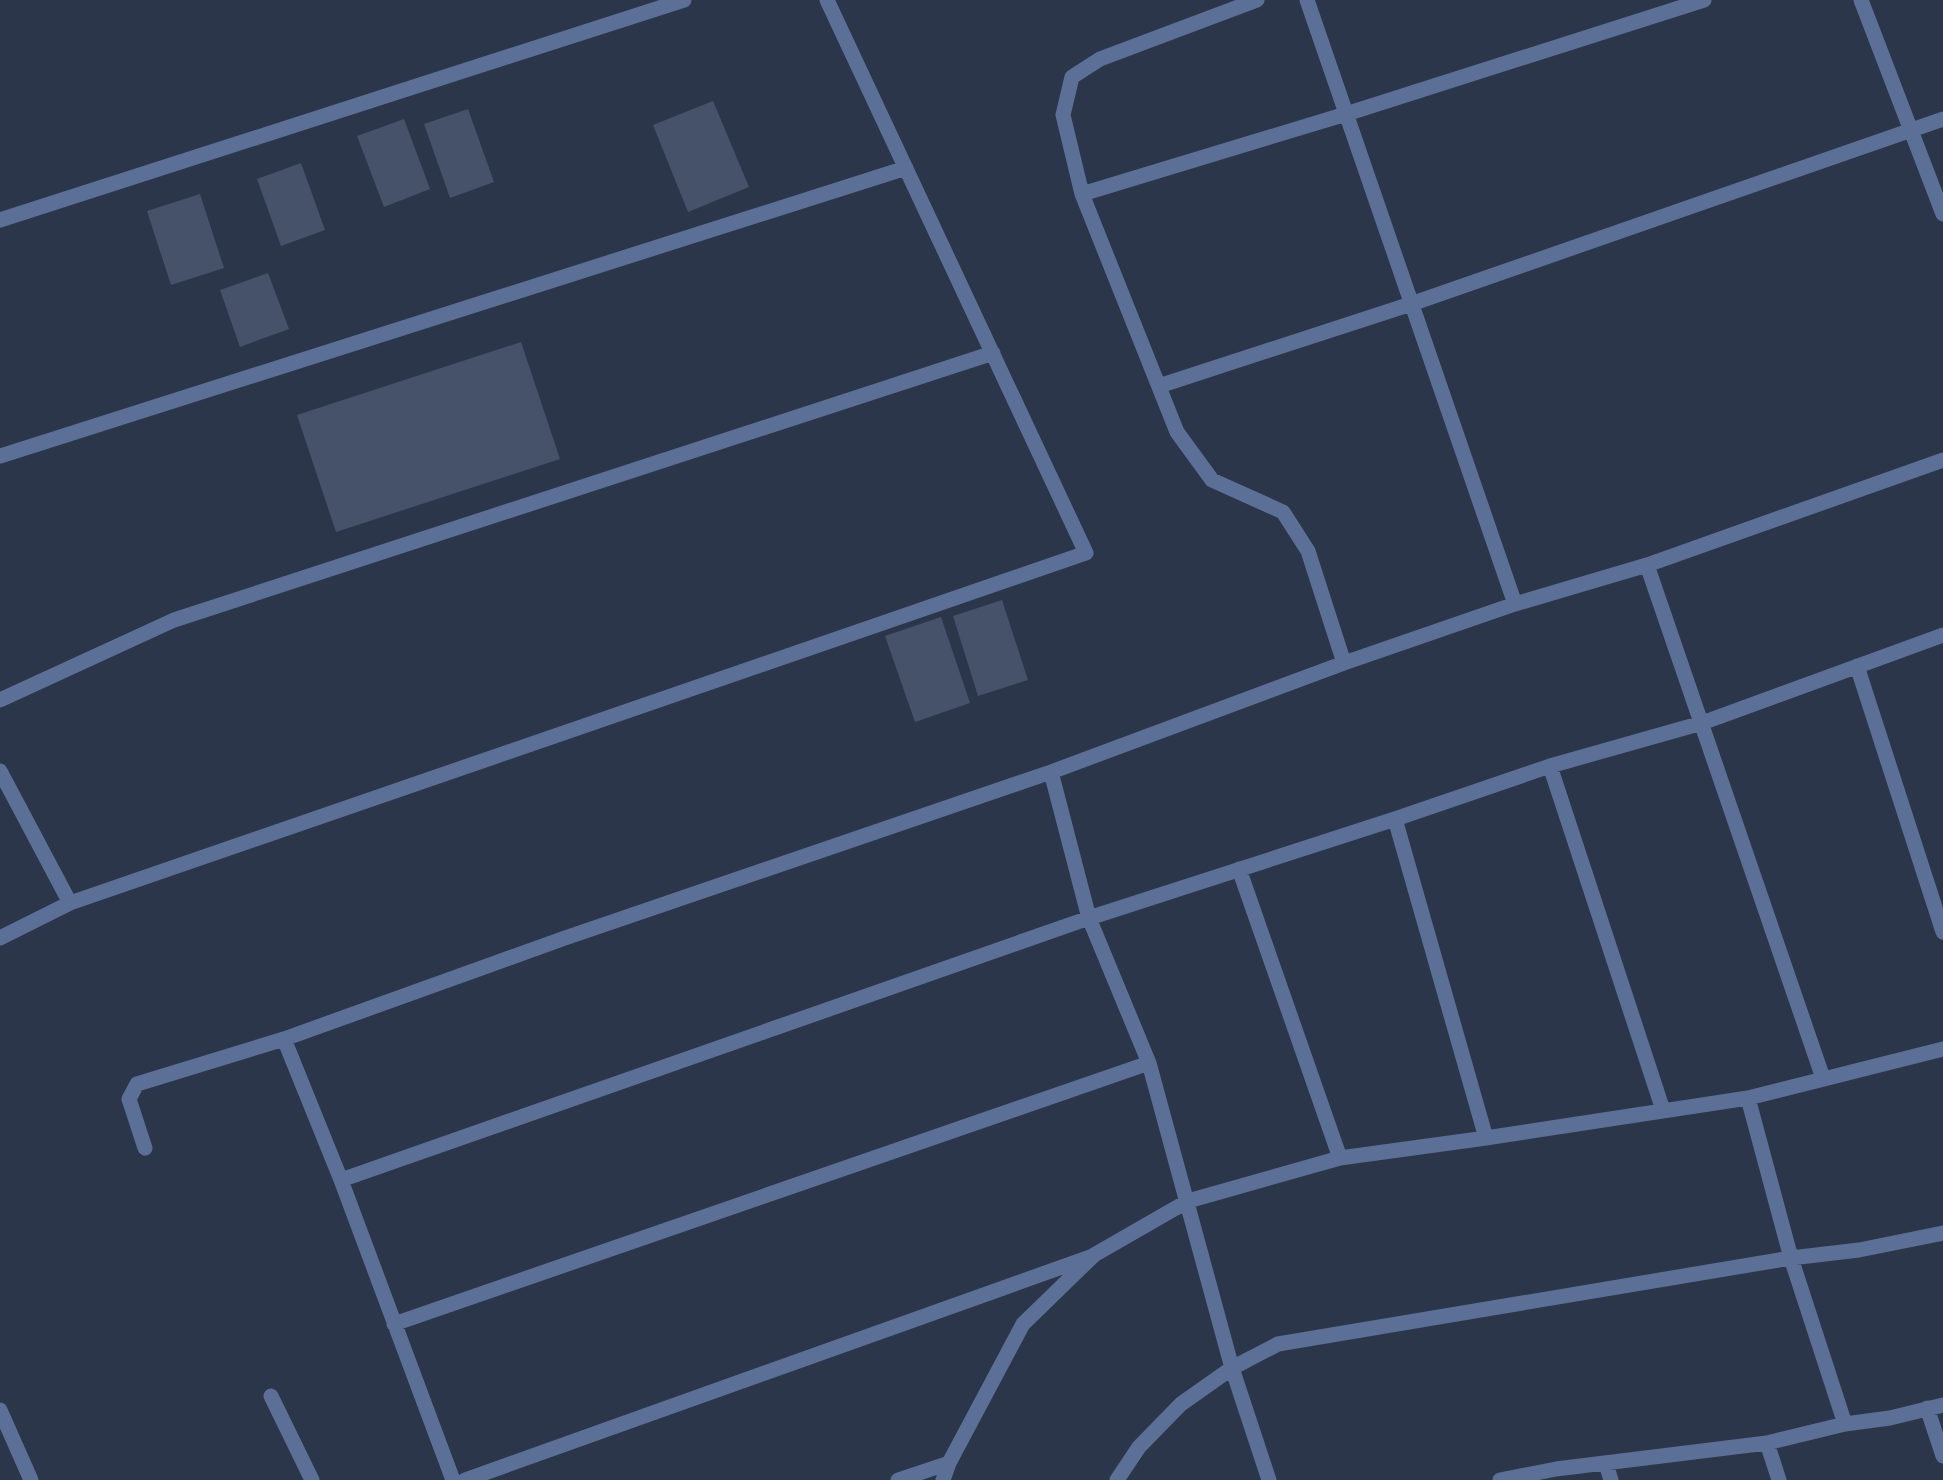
<svg xmlns="http://www.w3.org/2000/svg" width="1943" height="1480" viewBox="0 0 1943 1480" font-family="Inter,sans-serif">
  <style>
    .building { fill: #465269 }
    .lines { fill: none; stroke-linecap: round; stroke-linejoin: round }
    .minor { stroke: #5c7097; stroke-width: 15 }
  </style>
  <rect width="100%" height="100%" fill="#2b364b"/>
  <path class="building" d="M713 101 749 187 688 212 653 125Z
    M468 109 494 182 450 198 424 124Z
    M404 119 430 189 384 207 357 136Z
    M301 163 325 230 281 246 257 179Z
    M200 194 224 268 171 285 147 211Z
    M268 273 289 329 240 347 220 290Z
    M521 342 560 459 336 532 297 415Z
    M1002 600 1028 680 978 696 953 616Z
    M941 617 970 703 915 722 885 636Z"/>
  <g class="lines">
    <path class="minor" d="M1257 0 1100 59 1072 77 1063 115 1082 194 1177 432 1212 480 1283 512 1308 551 1344 663
      M1307 0 1515 604
      M1861 0 1943 214
      M1082 194 1346 114 1704 0
      M0 220 684 0
      M1159 386 1411 304 1943 119
      M0 456 906 168
      M1647 565 1823 1078
      M1857 666 1943 932
      M0 700 174 620 993 353
      M1550 766 1663 1110
      M0 771 70 903
      M1051 772 1089 918 1149 1063 1232 1368 1269 1480
      M1395 819 1486 1138
      M1239 869 1340 1158
      M0 938 70 903 1086 553 827 0
      M284 1039 341 1180 453 1480
      M1748 1098 1791 1258 1845 1424
      M145 1148 129 1099 137 1084 284 1039 565 938 1051 772 1344 663 1515 604 1647 565 1943 460
      M341 1180 1089 918 1395 819 1550 766 1702 723 1943 635
      M394 1324 1149 1063
      M271 1396 312 1480
      M1927 1408 1943 1456
      M0 1410 31 1480
      M1767 1443 1779 1480
      M1606 1464 1611 1480
      M465 1480 1090 1257
      M898 1480 949 1463
      M943 1480 949 1463 1023 1324 1094 1255 1188 1201 1340 1158 1486 1138 1748 1098 1943 1049
      M1117 1480 1139 1447 1181 1404 1232 1368 1278 1344 1791 1258 1859 1250 1943 1233
      M1500 1480 1556 1469 1767 1443 1845 1424 1890 1418 1943 1405"/>
  </g>
</svg>
